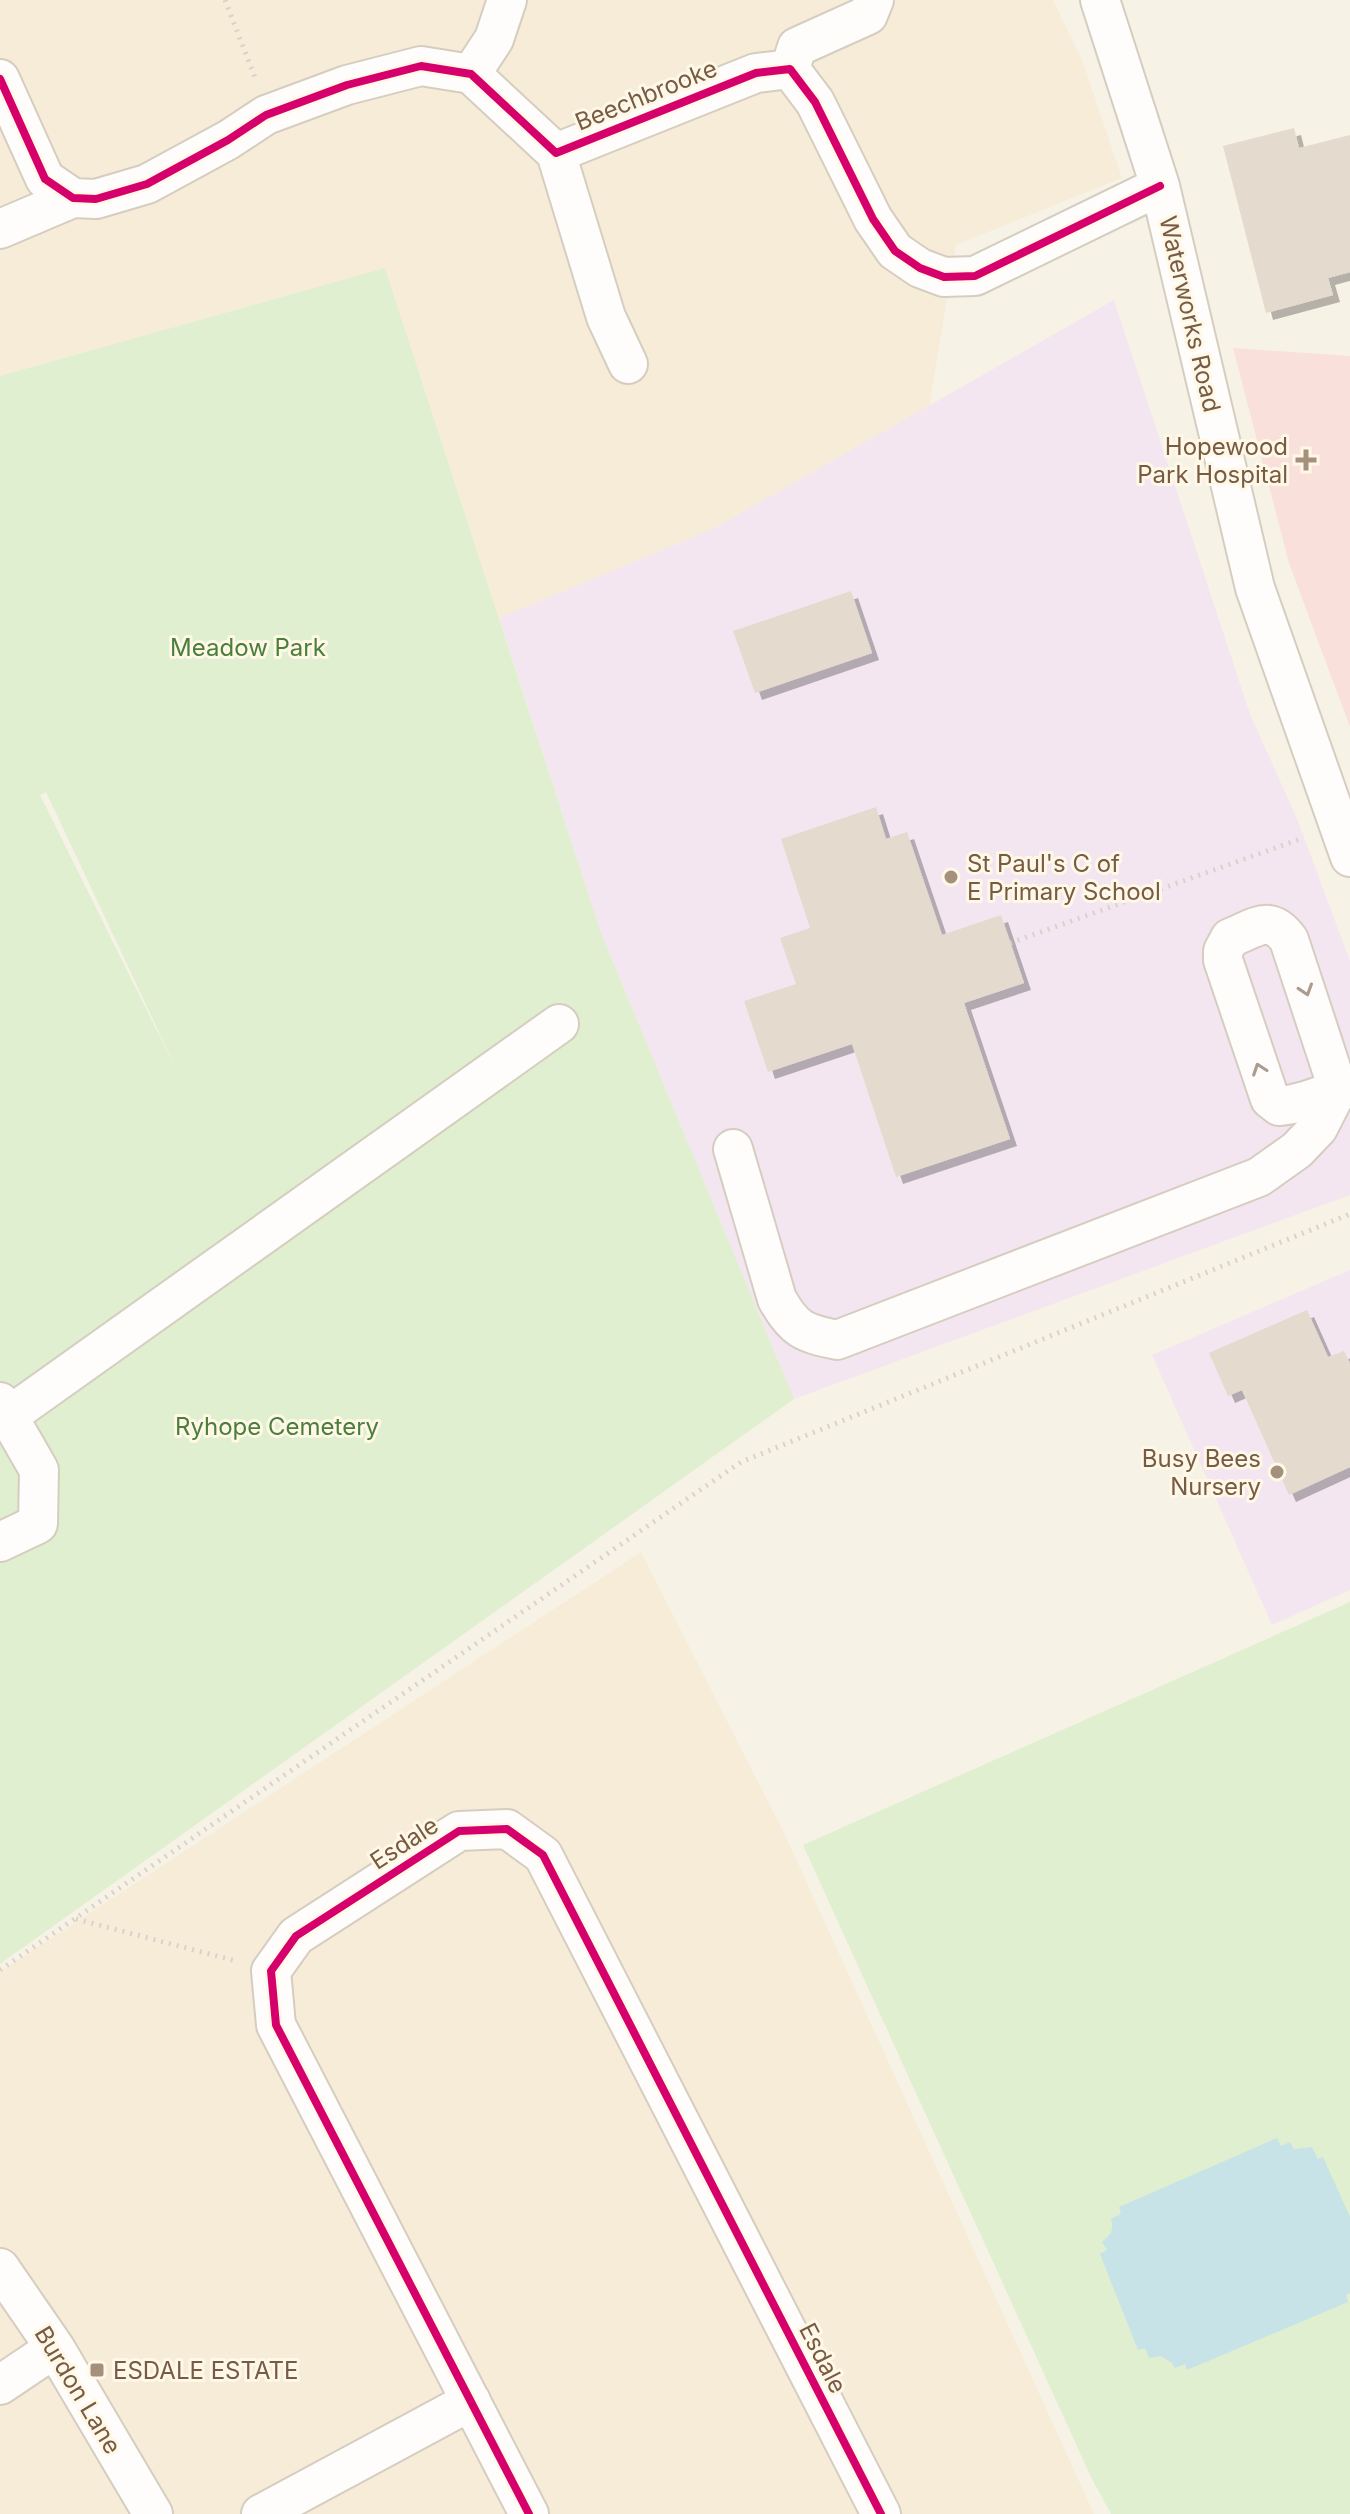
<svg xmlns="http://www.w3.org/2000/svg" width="1350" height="2514" viewBox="0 0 1350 2514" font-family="Inter,sans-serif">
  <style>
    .residential { fill: #f7ecd8 }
    .education { fill: #f4e6f1 }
    .medical { fill: #fae0db }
    .green { fill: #dfefcf; fill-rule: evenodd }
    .water { fill: #c7e3e8 }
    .building { fill: #e4dace; filter: url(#shadow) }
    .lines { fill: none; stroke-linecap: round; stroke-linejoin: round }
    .minor-casing { stroke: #d6cdc1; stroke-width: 42 }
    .path { stroke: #dad2ca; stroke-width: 5; stroke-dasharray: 2 6; stroke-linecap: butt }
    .minor { stroke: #fefdfb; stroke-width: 38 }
    .cycleway-casing { stroke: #fff8e7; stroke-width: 13 }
    .cycleway { stroke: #d6006c; stroke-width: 8 }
    .oneway { stroke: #ad9c8d }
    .poi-dot { fill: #a4907d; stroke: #fff8e7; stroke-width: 3 }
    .labels { text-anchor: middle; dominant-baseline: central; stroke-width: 6; stroke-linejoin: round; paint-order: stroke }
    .street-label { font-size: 24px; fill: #775b44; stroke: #fff8e7 }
    .poi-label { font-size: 24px; fill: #775b44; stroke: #fff8e7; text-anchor: end }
    .park-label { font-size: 24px; fill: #497f3b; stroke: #fff8e7 }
  </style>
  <defs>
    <filter id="shadow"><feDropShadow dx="7" dy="7" stdDeviation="0" flood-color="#0004"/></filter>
  </defs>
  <rect width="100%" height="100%" fill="#f7f2e6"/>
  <path class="residential" d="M0 0H1053L1083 62 1122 178 956 245 929 408 713 529 499 618 385 268 0 376Z
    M641 1552 787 1839 1094 2514H0V1972Z"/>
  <path class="education" d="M1114 300 1250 714 1298 821 1350 961V1195L794 1399 601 933 499 618 713 529Z
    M1350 1270V1590L1272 1625 1152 1355Z"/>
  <path class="medical" d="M1233 348 1350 356V727L1289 563Z"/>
  <path class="green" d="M385 268 601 933 794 1399 0 1964V376ZM46 792 180 1077 40 795Z
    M1350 1602V2514H1111L1091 2477 803 1845Z"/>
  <path class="water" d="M1277 2138 1281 2146 1290 2142 1294 2149 1312 2147 1318 2159 1323 2157 1350 2217V2293L1346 2295 1348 2302 1187 2370 1185 2364 1175 2368 1172 2363 1161 2356 1149 2358 1145 2348 1138 2350 1100 2254 1107 2250 1102 2242C1111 2235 1114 2230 1111 2219L1121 2214 1119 2207Z"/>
  <path class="building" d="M1294 128 1299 148 1350 135V272L1328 278 1333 295 1266 313 1223 146Z
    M851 591 872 653 755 693 733 631Z
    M876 807 886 839 907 832 942 935 1001 915 1024 983 964 1003 1010 1139 896 1177 852 1044 768 1072 744 1001 796 984 780 938 810 928 781 839Z
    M1307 1310 1328 1357 1344 1351 1350 1363V1467L1289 1495 1242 1390 1228 1396 1209 1353Z"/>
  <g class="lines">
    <g class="minor-casing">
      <path id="minor" d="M1100 0 1160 186 1255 588 1350 857
        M790 69 797 47 868 15 874 0
        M471 74 494 39 507 0
        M0 79 45 179 73 198 96 199 147 184 228 140 266 115 347 85 421 66 471 74 556 153 756 73 790 69 815 102 873 219 895 251 920 268 944 277 975 276 1160 186
        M556 153 606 317 628 364
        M0 229 73 198
        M733 1149 777 1299C794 1330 804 1333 837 1340L1259 1177 1297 1150 1318 1128 1338 1089 1289 940C1270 913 1256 928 1230 938L1223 951V960L1270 1099 1279 1106C1303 1104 1327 1093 1350 1085
        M0 1402 39 1470 38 1524 0 1542
        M7 1417 559 1024
        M0 2268 55 2348 153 2514
        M0 2385 55 2348
        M261 2514 471 2401
        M529 2514 276 2025 271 1971 296 1936 459 1831 507 1829 543 1855 881 2514"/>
    </g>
    <path class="path" d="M225 0 256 80
      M1010 943 1303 838
      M76 1919 236 1961
      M0 1970 741 1462 1350 1214"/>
    <use href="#minor" class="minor"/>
    <g class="cycleway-casing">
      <path id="cycleway" d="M0 79 45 179 73 198 96 199 147 184 228 140 266 115 347 85 421 66 471 74 556 153 756 73 790 69 815 102 873 219 895 251 920 268 944 277 975 276 1160 186
        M529 2514 276 2025 271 1971 296 1936 459 1831 507 1829 543 1855 881 2514"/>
    </g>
    <use href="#cycleway" class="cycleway"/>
  </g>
  <defs><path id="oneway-chevron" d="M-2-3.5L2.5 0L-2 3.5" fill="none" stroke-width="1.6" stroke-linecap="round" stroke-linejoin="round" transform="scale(2)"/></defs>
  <g class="oneway">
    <use href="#oneway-chevron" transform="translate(1306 990) rotate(72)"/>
    <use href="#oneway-chevron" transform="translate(1259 1069) rotate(-109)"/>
  </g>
  <g class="poi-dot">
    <path d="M1302 448h8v8h8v8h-8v8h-8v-8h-8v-8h8z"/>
    <circle cx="951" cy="877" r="8"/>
    <circle cx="1277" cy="1472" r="8"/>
    <rect x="89" y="2362" width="16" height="16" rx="4"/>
  </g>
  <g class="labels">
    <g class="street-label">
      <text transform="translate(646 95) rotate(-22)">Beechbrooke</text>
      <text transform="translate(1190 314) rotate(77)">Waterworks Road</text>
      <text transform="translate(404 1843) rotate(-33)">Esdale</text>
      <text transform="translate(823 2358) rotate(63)">Esdale</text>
      <text transform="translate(78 2390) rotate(59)">Burdon Lane</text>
    </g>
    <g class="poi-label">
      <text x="1288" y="446">Hopewood<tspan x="1288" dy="28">Park Hospital</tspan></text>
      <text x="967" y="863" text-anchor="start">St Paul's C of<tspan x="967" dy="28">E Primary School</tspan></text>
      <text x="1261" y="1458">Busy Bees<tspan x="1261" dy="28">Nursery</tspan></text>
      <text x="113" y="2370" text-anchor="start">ESDALE ESTATE</text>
    </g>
    <g class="park-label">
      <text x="248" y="647">Meadow Park</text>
      <text x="277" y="1426">Ryhope Cemetery</text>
    </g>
  </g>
</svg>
